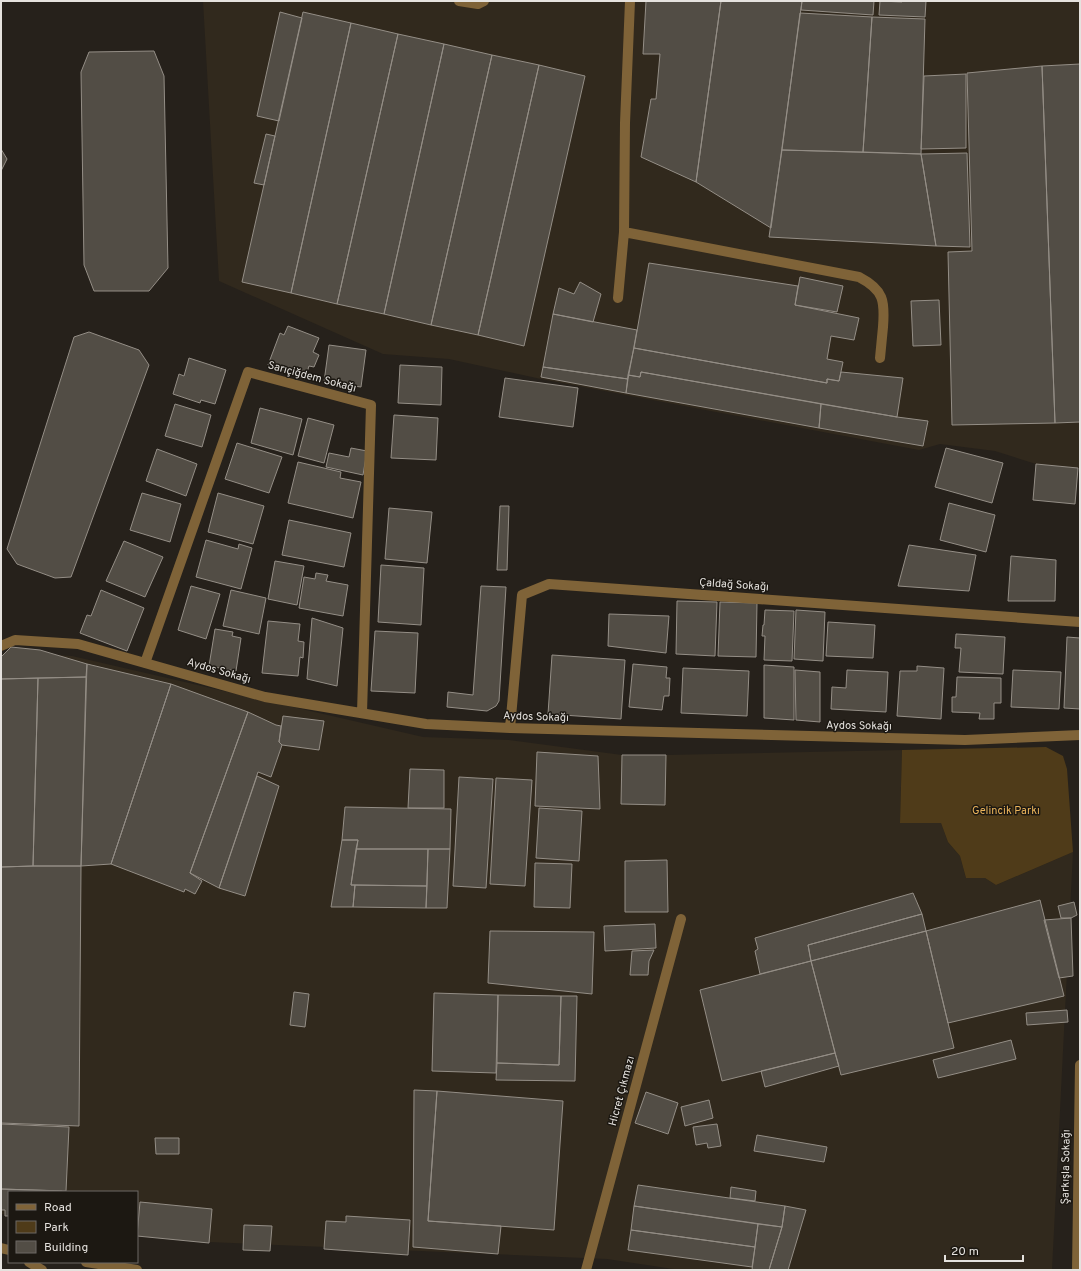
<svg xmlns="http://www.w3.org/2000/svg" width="1081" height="1271" viewBox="0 0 1081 1271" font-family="Overpass,sans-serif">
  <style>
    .built { fill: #31291d }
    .green { fill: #4f3b19 }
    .building { fill: #524d45; stroke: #948e86 }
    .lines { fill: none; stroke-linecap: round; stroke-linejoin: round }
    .minor { stroke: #7f6338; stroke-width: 10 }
    .labels { text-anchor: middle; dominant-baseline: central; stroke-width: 3; stroke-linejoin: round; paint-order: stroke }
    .street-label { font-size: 11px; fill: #e5e2de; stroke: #1c1812 }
    .park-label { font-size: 11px; fill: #ebb45b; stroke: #1c1812 }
  </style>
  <rect width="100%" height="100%" fill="#26211b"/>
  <path class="built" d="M203 1H1080V468L1036 464 995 451 940 444 919 450 541 379 449 359 383 354 219 281Z
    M12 652 72 656 423 737 509 740 622 755H666L902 750 900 823H941L948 842 960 856 966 878H985L996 885 1073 852 1052 1270H680L607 1259 209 1242 137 1233V1192H9V1215L1 1214V661Z"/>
  <path class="green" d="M1046 747 1063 756 1067 769 1073 852 996 885 985 878H966L960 856 948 842 941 823H900L902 750Z"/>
  <path class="building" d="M646 1H721L696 182 641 157 651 99H656L660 54H643Z
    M721 1H802L771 228 696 182Z
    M802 1H874L873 15 801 10Z
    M880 1 902 2V1H926L925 17 879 15Z
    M280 12 302 18 279 121 257 116Z
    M303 12 351 23 291 293 242 282Z
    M800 13 872 17 863 152 782 150Z
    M872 17 925 19 921 154 863 152Z
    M351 23 398 34 337 304 291 293Z
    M398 34 444 44 384 314 337 304Z
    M444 44 492 55 431 325 384 314Z
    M154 51 164 76 168 268 149 291H94L84 265 81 72 89 52Z
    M492 55 539 65 478 335 431 325Z
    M1080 64V422L1055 423 1042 66Z
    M539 65 585 76 524 346 478 335Z
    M1042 66 1055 423 952 425 948 252 972 251 967 73Z
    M966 74V148L921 149 924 76Z
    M266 134 275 136 264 185 254 183Z
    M1 149 7 159 1 171Z
    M782 150 921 154 936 246 769 237Z
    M967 153 970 247 936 246 921 154Z
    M649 263 798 286 795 305 859 318 854 340 831 336 827 359 843 362 839 381 827 379V383L634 348Z
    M800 277 843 286 837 312 795 305Z
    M580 282 601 294 593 322 553 314 559 288 574 294Z
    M939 300 941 345 913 346 911 301Z
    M553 314 637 330 628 379 543 367Z
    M288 326 319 338 313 352 319 355 314 367 309 366 305 379 268 365 280 333 284 335Z
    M89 332 139 350 149 365 71 577 55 578 17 564 7 549 74 337Z
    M329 345 366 350 361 387 324 382Z
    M634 348 827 383V379L839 381 841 372 903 378 897 417 641 372 640 377 628 375Z
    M189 358 226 370 215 404 201 400 200 403 173 394 179 374 184 376Z
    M400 365 442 367 441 405 398 403Z
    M543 367 628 379 626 393 541 377Z
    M641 372 821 404 819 428 626 393 628 375 640 377Z
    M505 378 578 388 573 427 499 417Z
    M175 404 211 415 202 447 165 436Z
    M821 404 897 417 928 421 923 446 819 428Z
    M260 408 302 419 293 455 251 443Z
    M394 415 438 418 436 460 391 458Z
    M308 418 334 425 324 463 298 456Z
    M237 443 282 457 269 493 225 479Z
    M351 448 367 451 363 475 326 467 329 453 349 457Z
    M946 448 1003 463 992 503 935 487Z
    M157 449 197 464 186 496 146 481Z
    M298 462 341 472 340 478 361 482 353 518 288 503Z
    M1036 464 1078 468 1075 504 1033 500Z
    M142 493 181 504 170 542 130 530Z
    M218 493 264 506 253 544 208 532Z
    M949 503 995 515 986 552 940 540Z
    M500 506H509L507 570H497Z
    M389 508 432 512 427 563 385 559Z
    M289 520 351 533 344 567 282 555Z
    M206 540 238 549 239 544 252 548 241 589 196 577Z
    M124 541 163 557 145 597 106 581Z
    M909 545 976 555 969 591 898 586Z
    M1011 556 1056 560 1055 601H1008Z
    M275 561 304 566 297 605 268 599Z
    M381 565 424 568 421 625 378 622Z
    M316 573 328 575 326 581 348 585 343 616 299 608 304 577 315 579Z
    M191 586 220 594 206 639 178 630Z
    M481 586 506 587 499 701 496 706 487 711 447 707 448 692 473 695Z
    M101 590 144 608 127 651 80 633 87 615 91 616Z
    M231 590 266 598 259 634 223 626Z
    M677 601 717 602 715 656 676 654Z
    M720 602 757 603 756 657 718 656Z
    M765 610 794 611 792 661 764 660 765 636H762L763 625H764Z
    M796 610 825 612 823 661 794 659Z
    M609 614 669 616 666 653 608 646Z
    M312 618 343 628 337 686 307 679Z
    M268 621 300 624 298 641 304 642 303 658 300 657 298 676 262 673Z
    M828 622 875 625 873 658 826 656Z
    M215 629 233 632 232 636 241 638 236 671 209 666Z
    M375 631 418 633 415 693 371 691Z
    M956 634 1005 637 1003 674 959 672 961 648H955Z
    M1067 637 1080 638V709L1064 708Z
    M11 647 40 650 87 664 86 677 1 679V657Z
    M552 655 625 660 621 719 548 714Z
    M87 664 171 684 111 864 81 866Z
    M633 664 667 667 666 678H670L669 696H664L662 710 629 707Z
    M764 665 794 667V720L764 718Z
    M917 666 944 668 941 719 897 716 900 671H917Z
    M683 668 749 671 747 716 681 713Z
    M795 670 820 672V722L796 720Z
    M847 670 888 672 886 712 831 709 832 687 846 688Z
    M1013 670 1061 672 1059 709 1011 707Z
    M86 677 81 866H33L38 678Z
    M957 677 1001 678V703H994V719H979L980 713 952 712V697H956Z
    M38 678 33 866 1 867V679Z
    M171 684 248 712 190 873 202 881 195 894 185 889 184 892 111 864Z
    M248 712 276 725 281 726 279 742 282 745 271 777 258 772 219 888 190 873Z
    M283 716 324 721 319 750 282 745 279 742Z
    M537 752 598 756 600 809 535 806Z
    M622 755H666L665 805 621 804Z
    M410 769 444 770V808H408Z
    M257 776 279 786 245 896 219 888Z
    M459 777 493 779 486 888 453 886Z
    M496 778 532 780 525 886 490 884Z
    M345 807 451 809 450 849H356L358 840H342Z
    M539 808 582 811 579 861 536 858Z
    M342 840H358L351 885H355L353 907H331Z
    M356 849H428L427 886 351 885Z
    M428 849H450L447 908H426Z
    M667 860 668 912H625V861Z
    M535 863 572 864 570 908 534 907Z
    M33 866H81L79 1126 1 1123V867Z
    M355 885 427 886 426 908 353 907Z
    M913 893 922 914 808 945 811 961 760 974 755 951 758 949 755 938Z
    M1040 900 1064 996 948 1023 926 931Z
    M1074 902 1077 915 1071 918H1061L1058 906Z
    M922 914 926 931 811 961 808 945Z
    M1071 918 1073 976 1059 978 1044 920Z
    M655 924 656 948 605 951 604 926Z
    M490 931 594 932 592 994 488 983Z
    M926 931 954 1048 841 1075 811 961Z
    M654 950 649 961 648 975H630L632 951Z
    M811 961 835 1053 722 1081 700 990Z
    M294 992 309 994 305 1027 290 1025Z
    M434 993 498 995 496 1073 432 1071Z
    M498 995 561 996 559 1065 497 1063Z
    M561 996H577L575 1081 496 1080 497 1063 559 1065Z
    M1067 1010 1068 1022 1027 1025 1026 1013Z
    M1011 1040 1016 1059 938 1078 933 1060Z
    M835 1053 839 1066 765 1087 761 1071Z
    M414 1090 437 1091 428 1221 501 1226 498 1254 413 1247Z
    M437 1091 563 1101 554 1230 428 1221Z
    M646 1092 678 1103 668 1134 635 1123Z
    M709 1100 713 1118 685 1126 681 1107Z
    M1 1124 69 1127 66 1191 1 1189Z
    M717 1124 721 1146 708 1148 707 1143 696 1145 693 1127Z
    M757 1135 827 1147 824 1162 754 1151Z
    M155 1138H179V1154H156Z
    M638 1185 785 1206 782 1227 634 1206Z
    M731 1187 756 1191 755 1201 730 1198Z
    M1 1189 62 1191V1192H9V1216H5V1210H1Z
    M140 1202 212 1209 209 1243 137 1236Z
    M634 1206 758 1224 755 1247 631 1230Z
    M785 1206 806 1210 788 1270H769L782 1227Z
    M346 1216 410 1220 408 1255 324 1249 326 1221 346 1222Z
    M758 1224 782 1227 769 1270H752Z
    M244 1225 272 1226 270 1251 243 1250Z
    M631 1230 755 1247 752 1267 628 1250Z"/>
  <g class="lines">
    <path class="minor" d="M459 1 478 4 484 1
      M624 232 859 277C884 290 885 301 883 327 882 337 881 348 880 358
      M618 298 624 232 625 123 630 1
      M1 646 15 640 78 644 265 697 426 724 510 728 965 740 1080 735
      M145 663 248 372 371 405 362 713
      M510 728 522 595 549 584 1080 622
      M1 1248 9 1250
      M29 1262 42 1270
      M86 1262 137 1270
      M586 1270 681 919
      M1077 1270 1080 1065"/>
  </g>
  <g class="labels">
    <g class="street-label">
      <text transform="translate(312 377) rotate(15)">Sarıçiğdem Sokağı</text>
      <text transform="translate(734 585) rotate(4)">Çaldağ Sokağı</text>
      <text transform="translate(219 671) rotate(16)">Aydos Sokağı</text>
      <text transform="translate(536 717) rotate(2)">Aydos Sokağı</text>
      <text transform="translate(859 726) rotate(1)">Aydos Sokağı</text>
      <text transform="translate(622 1091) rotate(-75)">Hicret Çıkmazı</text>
      <text transform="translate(1066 1167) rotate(-89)">Şarkışla Sokağı</text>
    </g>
    <g class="park-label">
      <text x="1006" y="811">Gelincik Parkı</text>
    </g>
  </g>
  <rect width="1081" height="1271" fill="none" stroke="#e5e2de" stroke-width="4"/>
  <rect x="8" y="1191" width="130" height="72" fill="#1c1812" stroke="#6c6964"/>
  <rect x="16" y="1204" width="20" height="6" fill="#7f6338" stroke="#6c6964"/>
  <text x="44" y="1211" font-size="12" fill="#e5e2de">Road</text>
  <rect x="16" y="1221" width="20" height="12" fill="#4f3b19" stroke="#6c6964"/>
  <text x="44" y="1231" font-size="12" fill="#e5e2de">Park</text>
  <rect x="16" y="1241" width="20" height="12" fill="#524d45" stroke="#6c6964"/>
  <text x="44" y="1251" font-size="12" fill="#e5e2de">Building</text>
  <path d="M945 1255v6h78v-6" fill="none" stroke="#e5e2de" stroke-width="2"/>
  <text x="951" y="1255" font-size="12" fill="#e5e2de" stroke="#1c1812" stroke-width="3" paint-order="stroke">20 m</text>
</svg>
